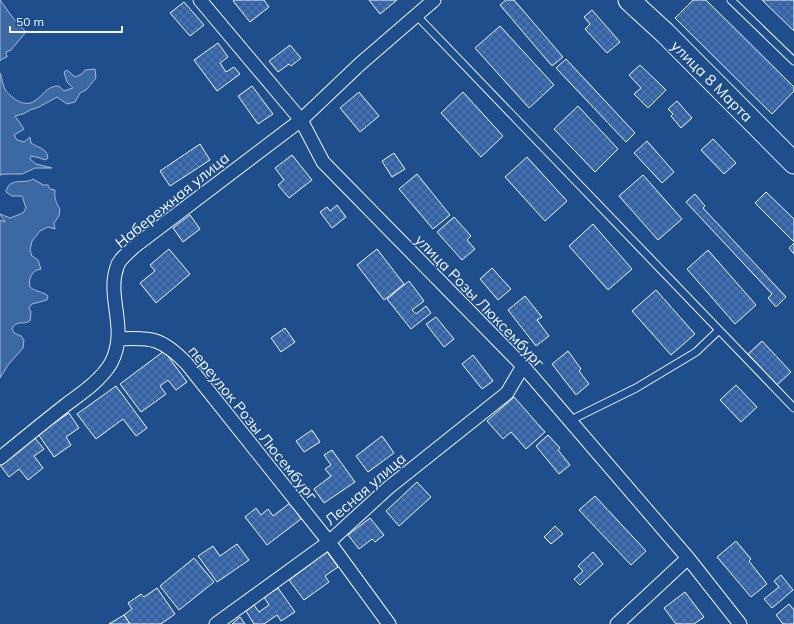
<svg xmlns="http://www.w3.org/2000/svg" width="794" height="624" viewBox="0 0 794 624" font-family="Mulish,sans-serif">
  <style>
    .water { fill: #3b69a3; stroke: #a8bbd7 }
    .building { fill: url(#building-cross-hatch); stroke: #f2f6ff }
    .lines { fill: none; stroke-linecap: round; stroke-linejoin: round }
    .service-casing { stroke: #f2f6ff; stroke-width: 9 }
    .minor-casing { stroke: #f2f6ff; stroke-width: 15 }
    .primary-casing { stroke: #f2f6ff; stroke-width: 23 }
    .service { stroke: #1f4e8c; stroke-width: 7 }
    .minor { stroke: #1f4e8c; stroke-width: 13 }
    .primary { stroke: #1f4e8c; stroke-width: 21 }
    .labels { text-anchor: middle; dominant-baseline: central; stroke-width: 3; stroke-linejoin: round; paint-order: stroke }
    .street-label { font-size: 15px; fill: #f2f6ff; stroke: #1f4e8c }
  </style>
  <defs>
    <pattern id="building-cross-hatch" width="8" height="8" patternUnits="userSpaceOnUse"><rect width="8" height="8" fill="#3563a3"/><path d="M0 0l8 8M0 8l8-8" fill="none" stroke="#537ab1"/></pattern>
  </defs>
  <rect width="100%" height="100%" fill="#1f4e8c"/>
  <path class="water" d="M0 0 13 18 26 32 11 50 6 52 7 57 2 59 0 61Z
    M95 69 96 78 86 90 80 93 75 102 67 104 57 97 39 107 30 110 23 114 15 116 24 129 14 135 17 140 24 142 30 137 31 143C38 148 47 148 48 158L45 160 40 158 31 156 30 159 36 164 52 168H35L22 174H4L0 175V73C2 78 3 87 6 91 12 98 23 107 33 102 44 96 45 86 59 86L64 91 73 88 67 82 64 72 67 70 75 77 82 74 85 70Z
    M33 179 43 185H48L50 189 55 190C54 198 56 203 60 209L59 216 54 223 55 229 48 227 40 231 32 241 30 250 32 256 38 260 41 269C32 270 28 279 30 287 35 292 43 291 48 296L47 300 32 304 29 308 31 312 30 321C23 325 15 320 12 329L14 333 21 336 24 340 23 348 8 365 0 378V220L5 222 0 214 10 218 23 213 26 208 22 196H12L6 192C9 176 25 185 33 179Z"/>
  <path class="building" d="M234 0H264L269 7 250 22 233 1Z
    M369 0H397L380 14Z
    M506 0H514L563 57 552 66 500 5Z
    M693 0H706L794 87V91L772 114 675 18Z
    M762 0H794V31Z
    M184 2 204 25 190 36 170 13Z
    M592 10 620 42 607 53 585 29 590 24 584 17Z
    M500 26 554 85 529 108 475 48Z
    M218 43 228 57 220 63 226 72 234 67 240 74 217 91 194 60Z
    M290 45 301 58 291 66 289 64 278 72 269 61Z
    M566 59 635 133 626 142 556 68Z
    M640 65 666 90 648 108 634 94 641 88 629 75Z
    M252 86 273 114 258 124 238 96Z
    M359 92 379 116 360 132 340 108Z
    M463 92 503 136 481 157 441 113Z
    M677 101 692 118 681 128 671 116 673 114 668 109Z
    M578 106 618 149 595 172 554 129Z
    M713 139 736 163 724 174 701 150Z
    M647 141 674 172 662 183 634 153Z
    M200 144 210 160 170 186 160 171Z
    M394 153 405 169 392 177 382 161Z
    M292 155 312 180 289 198 278 185 284 180 275 168Z
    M527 157 567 201 545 221 505 177Z
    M417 174 450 215 433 229 399 189Z
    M643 175 682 219 658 240 619 196Z
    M766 192 794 219V242L755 203Z
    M695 194 705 206 703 208 786 297 776 307 768 298 772 294 686 202Z
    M337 205 346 217 332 228 320 212 327 207 330 211Z
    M190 215 200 229 183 242 173 228Z
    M454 217 471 236 467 240 475 249 462 260 437 232Z
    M593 224 632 269 608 290 569 246Z
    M794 243V254L789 248Z
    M169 249 190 274 156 303 140 283 155 271 150 265Z
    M377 249 404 284 384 300 357 265Z
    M708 250 756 305 735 324 687 269Z
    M492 268 511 289 498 300 480 279Z
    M409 281 424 301 412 310 416 314 426 306 431 313 411 329 387 299Z
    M656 290 695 334 671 355 632 311Z
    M525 296 542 317 537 320 549 336 536 346 508 310Z
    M436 317 454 339 444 347 426 324Z
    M285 328 295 342 281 352 271 338Z
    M762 341 791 372 777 385 748 354Z
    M164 351 187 382 176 390 168 380 160 386 166 394 141 412 120 384Z
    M568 351 581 369 579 371 589 384 576 395 552 364Z
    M473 355 493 381 482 389 462 364Z
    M736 385 757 407 741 422 720 400Z
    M116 386 147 428 136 436 123 419 96 439 77 414Z
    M514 397 545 432 526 449 511 432 503 439 487 421Z
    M69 413 79 428 66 437 71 445 54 457 38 434Z
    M312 430 320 442 304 452 296 441Z
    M548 435 560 448 558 450 570 465 559 474 536 446Z
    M382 436 394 453 368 472 356 456Z
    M34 437 44 449 34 456 43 468 28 480 19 469 9 477 0 465V463Z
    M332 450 355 482 324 503 314 489 331 476 325 469 331 465 324 455Z
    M417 482 431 497 399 526 386 511Z
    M595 496 646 551 631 565 579 510Z
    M290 503 301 519 267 545 245 517 256 508 261 515 268 509 273 516Z
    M370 518 384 535 375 542 372 539 359 549 348 535Z
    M555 526 563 534 551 544 544 537Z
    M736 541 751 559 749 561 767 584 751 597 717 557Z
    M237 544 249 560 217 582 198 556 213 546 220 556Z
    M327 552 338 567 325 576 329 582 304 600 289 580Z
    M593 552 603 564 580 585 574 579 583 571 578 566Z
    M194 558 214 582 179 610 160 586Z
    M781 575 793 590 772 608 764 599 779 587 774 581Z
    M157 588 175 614 161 624H130L124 615 132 609 128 603 141 594 144 597Z
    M278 588 295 612 281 621 277 615 264 624H254L246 611 254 605 259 612 269 605 264 597Z
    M685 592 704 617 694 624H676L664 608Z
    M789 604 794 610V624H783L776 615Z
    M124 615 130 624H109Z
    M240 617 245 624H232Z"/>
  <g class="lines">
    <g class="service-casing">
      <path id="service" d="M731 0 794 61
        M417 16 794 408
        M569 421 636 388 696 352 719 330"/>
    </g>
    <g class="minor-casing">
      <path id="minor" d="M200 0 301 120 323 162 523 366 688 558 740 624
        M119 339C153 337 163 339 187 364L329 542 389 624
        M0 458C22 440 44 422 67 404 82 393 101 380 111 363 129 329 106 298 117 267 119 259 129 252 135 246L301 120 360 64 434 0
        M216 624 329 542 388 488 507 393 523 366
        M617 624 688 558"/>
    </g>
    <g class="primary-casing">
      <path id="primary" d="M629 0 665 33 794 163"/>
    </g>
    <use href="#service" class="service"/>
    <use href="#minor" class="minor"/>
    <use href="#primary" class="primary"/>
  </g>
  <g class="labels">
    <g class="street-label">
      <text transform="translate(712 81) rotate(45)">улица 8 Марта</text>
      <text transform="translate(172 200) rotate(-39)">Набережная улица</text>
      <text transform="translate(480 301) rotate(46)">улица Розы Люксембург</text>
      <text transform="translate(253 423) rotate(51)">переулок Розы Люсембург</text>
      <text transform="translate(365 489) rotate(-41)">Лесная улица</text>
    </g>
  </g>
  <path d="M10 26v6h112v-6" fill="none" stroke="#f2f6ff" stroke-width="2"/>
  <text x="16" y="26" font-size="12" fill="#f2f6ff" stroke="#1f4e8c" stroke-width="3" paint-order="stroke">50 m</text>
</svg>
